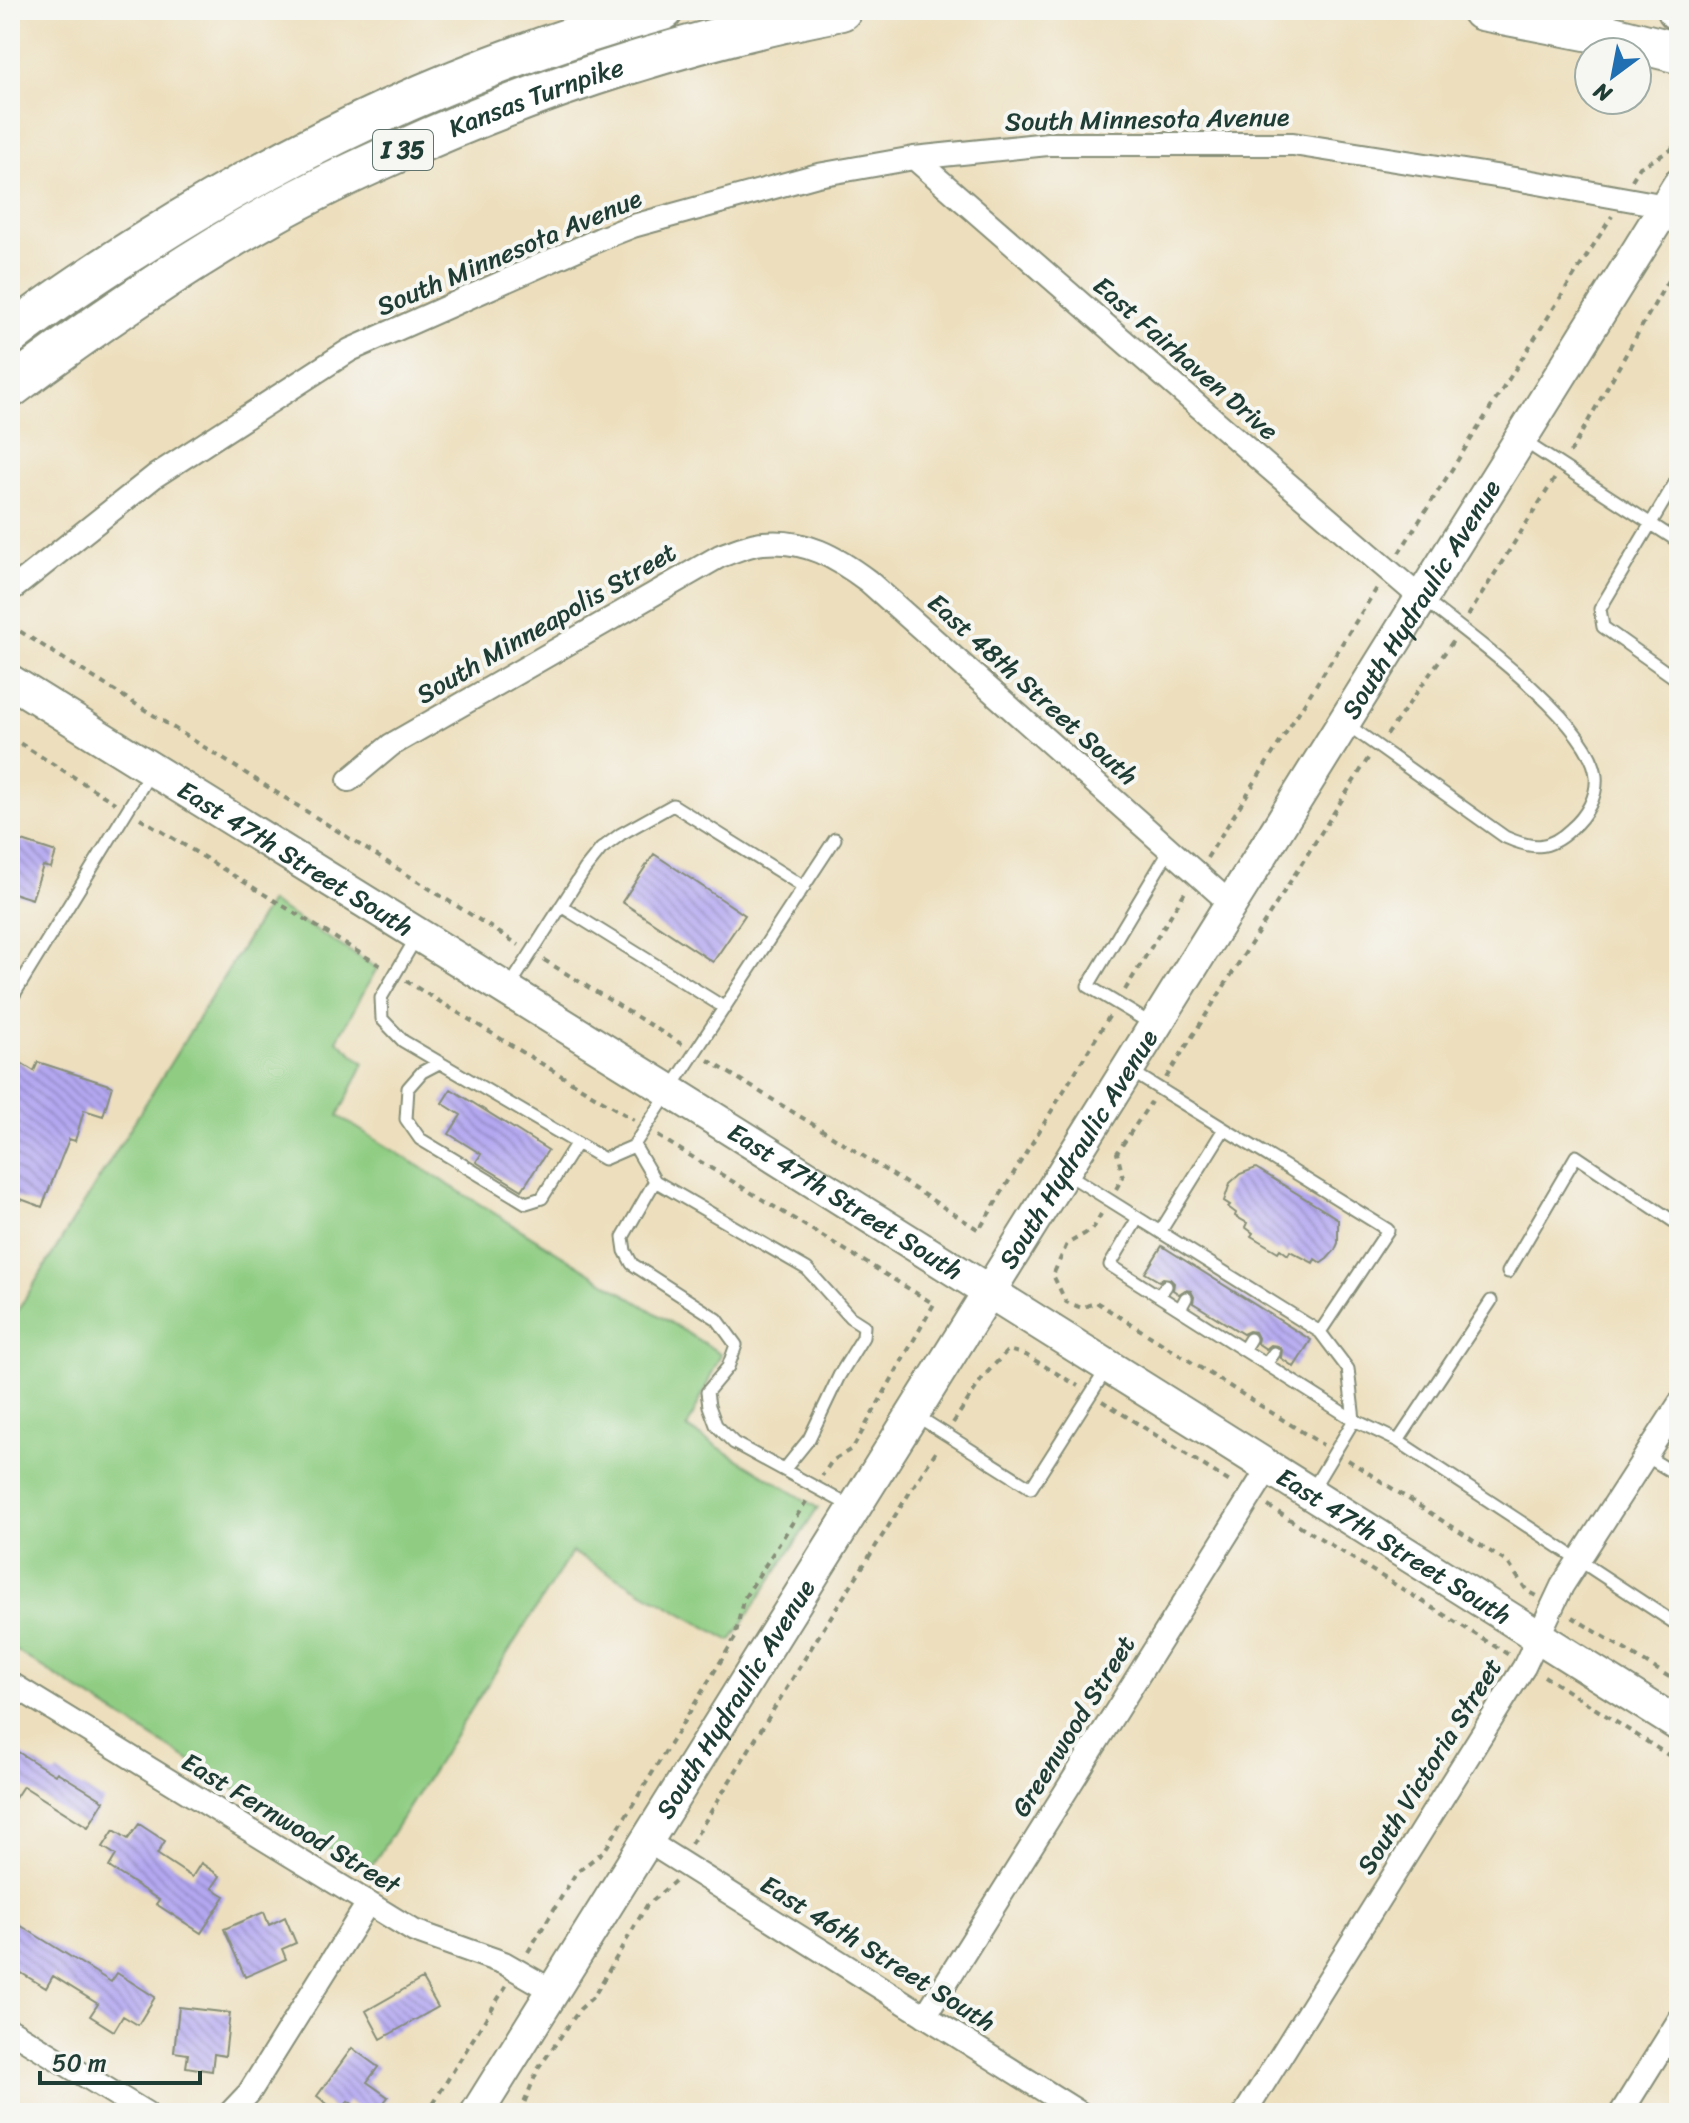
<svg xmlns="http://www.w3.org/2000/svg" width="1689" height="2123" viewBox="0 0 1689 2123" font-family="Sriracha,sans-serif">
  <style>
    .grass { fill: #90cd83; stroke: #58855c; stroke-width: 2 }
    .building { fill: url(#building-back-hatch) }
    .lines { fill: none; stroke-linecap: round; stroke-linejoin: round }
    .lane-casing { stroke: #868e78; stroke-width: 15 }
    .street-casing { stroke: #868e78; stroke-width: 26 }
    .secondary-casing { stroke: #868e78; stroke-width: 36 }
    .highway-casing { stroke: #868e78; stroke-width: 44 }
    .path { stroke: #868e78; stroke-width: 4; stroke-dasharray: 6 6; stroke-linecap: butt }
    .lane { stroke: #fff; stroke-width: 11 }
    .street { stroke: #fff; stroke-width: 22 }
    .secondary { stroke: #fff; stroke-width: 32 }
    .highway { stroke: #fff; stroke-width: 40 }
    .labels { text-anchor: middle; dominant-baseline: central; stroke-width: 8; stroke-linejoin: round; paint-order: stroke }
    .shield { fill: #f6f6f2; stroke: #60746d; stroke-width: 2 }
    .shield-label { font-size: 24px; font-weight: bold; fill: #1f3d34 }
    .street-label { font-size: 26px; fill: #1f3d34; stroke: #f6f6f2 }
  </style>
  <defs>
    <pattern id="building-back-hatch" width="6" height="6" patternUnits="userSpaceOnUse" patternTransform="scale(2)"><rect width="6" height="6" fill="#b4a7f1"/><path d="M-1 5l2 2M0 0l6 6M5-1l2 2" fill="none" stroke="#9289c4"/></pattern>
  </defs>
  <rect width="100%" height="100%" fill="#f6f6f2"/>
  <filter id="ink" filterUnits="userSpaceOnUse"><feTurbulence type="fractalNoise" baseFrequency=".0125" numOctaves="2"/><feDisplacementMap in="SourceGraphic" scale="16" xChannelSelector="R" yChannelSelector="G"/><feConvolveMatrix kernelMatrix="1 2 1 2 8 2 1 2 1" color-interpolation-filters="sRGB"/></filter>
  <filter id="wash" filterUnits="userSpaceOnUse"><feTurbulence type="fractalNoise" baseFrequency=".006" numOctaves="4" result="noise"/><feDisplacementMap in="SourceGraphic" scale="32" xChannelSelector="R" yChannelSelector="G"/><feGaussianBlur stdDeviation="1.8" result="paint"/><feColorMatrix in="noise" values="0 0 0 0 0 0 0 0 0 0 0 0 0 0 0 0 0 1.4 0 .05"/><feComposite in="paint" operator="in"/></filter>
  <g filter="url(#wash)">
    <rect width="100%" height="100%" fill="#eddfbd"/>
    <path class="grass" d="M270 902 377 968 337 1040 364 1063 338 1116 721 1354 687 1428 818 1508 731 1641 572 1552 367 1873 10 1647V1323Z"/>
    <g id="blocks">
      <path class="building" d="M10 837 56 852 51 868 43 866 32 899 10 892Z
        M654 854 745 915 713 962 622 902Z
        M10 1056 34 1071 38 1062 112 1086 103 1116 84 1110 75 1141 69 1139 42 1207 10 1195Z
        M451 1089 548 1150 522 1190 476 1162 481 1154 449 1134 461 1115 442 1103Z
        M1256 1168 1338 1219V1243L1335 1250 1327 1259 1321 1263 1315 1259 1313 1263 1290 1251 1288 1255 1280 1249 1278 1252 1251 1236 1253 1233 1245 1227 1247 1223 1235 1216 1236 1213 1228 1207 1230 1205 1224 1201 1230 1183 1240 1174Z
        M1162 1246 1311 1340 1294 1367 1281 1358 1282 1350 1278 1346 1271 1345 1266 1349 1257 1343 1258 1338 1255 1332 1249 1331 1243 1334 1193 1303 1194 1297 1191 1291 1185 1290 1179 1294 1173 1290 1174 1283 1170 1279 1163 1278 1159 1281 1145 1273Z
        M10 1747 55 1775 57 1772 104 1801 88 1827 23 1786 10 1806Z
        M139 1824 165 1841 157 1854 192 1877 201 1863 220 1876 212 1888 225 1896 201 1933 156 1904 159 1900 109 1867 116 1855 103 1847 114 1830 128 1839Z
        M264 1912 269 1925 285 1917 296 1943 282 1949 286 1959 245 1977 224 1929Z
        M10 1919 111 1982 117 1973 155 1997 138 2025 123 2016 114 2031 90 2016 98 2004 53 1976 46 1988 10 1966Z
        M422 1979 438 2007 381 2039 366 2011Z
        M179 2007 230 2013 225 2056 214 2054 212 2071 186 2067 188 2054 174 2052Z
        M352 2048 378 2067 367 2082 388 2097 376 2113H364L348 2101 339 2113 317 2096Z"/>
    </g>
  </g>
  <g filter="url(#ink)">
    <use href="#blocks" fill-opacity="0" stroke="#868e78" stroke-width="2"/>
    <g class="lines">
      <g class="lane-casing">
        <path id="lane" d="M1522 440 1679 542
          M1679 476 1600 609 1603 627 1679 681
          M1345 723 1505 837C1532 849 1548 851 1571 829 1586 816 1598 796 1596 776 1591 722 1465 632 1423 599
          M835 839 634 1145 655 1181 623 1237 625 1251 632 1264 717 1319 736 1345 728 1367 707 1392 709 1406 716 1425 734 1443 850 1506
          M561 906 725 1008
          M416 938 381 998 382 1019 403 1041 604 1159 634 1146
          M508 989 585 869 601 849 621 834 673 805 804 887
          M10 1001 152 770
          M1153 1025 1088 986 1170 849
          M439 1063 422 1072 408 1088 406 1119 420 1139 526 1203 542 1198 576 1144
          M1066 1173 1320 1332 1388 1230 1129 1070
          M655 1181 807 1269 850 1317 864 1326 863 1337 839 1376 809 1439 784 1470
          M1138 1218 1110 1265 1354 1420 1398 1441 1679 1626
          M1160 1232 1224 1129
          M1508 1272 1576 1156 1679 1225
          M1159 1296 1166 1286
          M1180 1309 1186 1298
          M1244 1349 1250 1339
          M1266 1364 1274 1353
          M917 1416 1031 1488 1106 1370
          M1398 1441 1491 1301
          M1646 1456 1679 1476
          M1312 1490 1354 1420 1348 1369 1320 1332"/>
      </g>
      <g class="street-casing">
        <path id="street" d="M914 158 1267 466 1422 599
          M15 587 155 476 350 350 600 239 633 226 818 175 914 158 1048 144H1293L1521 180 1666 206 1678 210
          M349 780 391 745 720 556C734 551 749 544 763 543 805 539 836 557 868 581L1231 904
          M10 1683 414 1931 504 1963 553 1991
          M647 1841 1080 2113
          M925 2016 1269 1467
          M10 2030 146 2113
          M230 2113 249 2093 368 1903
          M1245 2113 1524 1667 1562 1586 1679 1404
          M1621 2113 1679 2020"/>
      </g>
      <g class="secondary-casing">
        <g id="secondary">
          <path id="s1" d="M10 681 670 1091 1679 1725"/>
          <path id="s2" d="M477 2113 1679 185"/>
        </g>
      </g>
      <g class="highway-casing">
        <g id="highway">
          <path d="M1482 10 1596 32 1679 53"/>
          <path d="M1678 10H1679"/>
          <path d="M10 335C54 300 102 269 150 239 311 137 480 60 663 10"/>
          <path id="s3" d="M10 388C94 325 181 265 272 214 313 191 355 171 398 152 539 88 688 40 841 10"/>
        </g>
      </g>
      <path class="path" d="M1632 180 1640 167 1671 150 1679 137
        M1570 453 1679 261
        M1399 553 1612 216
        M1468 616 1555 478
        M10 625 519 945
        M1387 735 1453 641
        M10 737 115 803
        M140 818 381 966
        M1207 858 1377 588
        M544 960 683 1045
        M406 981 634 1120
        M1125 990 1185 892
        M708 1060 832 1136 979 1230 1110 1015
        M1166 1078 1369 757
        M658 1136 934 1304 853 1448 832 1461 822 1476
        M1116 1189 1123 1177 1117 1153 1151 1102
        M1101 1214 1093 1229 1067 1244 1053 1275 1066 1302 1082 1308 1096 1302 1323 1445
        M1102 1401 1233 1484
        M953 1423 983 1377 1008 1350 1026 1355 1078 1386
        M1348 1460 1508 1563 1527 1591 1536 1596
        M1268 1506 1509 1655
        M1572 1617 1679 1683
        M1544 1676 1679 1762
        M691 1844 813 1645 938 1448
        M528 1952 576 1873 605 1850 735 1638 743 1600 807 1500
        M427 2113 506 1986
        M520 2113 538 2069 580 2009 594 1996 647 1905 675 1881"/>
      <use href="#lane" class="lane"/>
      <use href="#street" class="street"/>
      <use href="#secondary" class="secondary"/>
      <use href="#highway" class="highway"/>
    </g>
  </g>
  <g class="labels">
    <rect class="shield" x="373" y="130" width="60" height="40" rx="6"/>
    <g class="shield-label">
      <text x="403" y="150">I 35</text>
    </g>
    <g class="street-label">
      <text stroke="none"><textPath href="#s3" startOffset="604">Kansas Turnpike</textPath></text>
      <text transform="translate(1147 119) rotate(-1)">South Minnesota Avenue</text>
      <text transform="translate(509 252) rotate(-23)">South Minnesota Avenue</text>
      <text transform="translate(1186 358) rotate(41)">East Fairhaven Drive</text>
      <text stroke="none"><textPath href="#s2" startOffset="1784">South Hydraulic Avenue</textPath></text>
      <text transform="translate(546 623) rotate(-30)">South Minneapolis Street</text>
      <text transform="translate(1033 689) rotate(42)">East 48th Street South</text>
      <text stroke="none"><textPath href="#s1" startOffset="336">East 47th Street South</textPath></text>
      <text stroke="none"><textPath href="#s2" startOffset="1136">South Hydraulic Avenue</textPath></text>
      <text stroke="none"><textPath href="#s1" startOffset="984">East 47th Street South</textPath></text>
      <text stroke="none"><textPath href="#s1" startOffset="1632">East 47th Street South</textPath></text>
      <text stroke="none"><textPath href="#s2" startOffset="488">South Hydraulic Avenue</textPath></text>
      <text transform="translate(1073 1726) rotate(-58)">Greenwood Street</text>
      <text transform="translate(1429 1766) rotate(-58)">South Victoria Street</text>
      <text transform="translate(291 1823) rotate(31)">East Fernwood Street</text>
      <text transform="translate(878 1953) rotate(32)">East 46th Street South</text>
    </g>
  </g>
  <rect width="1689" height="2123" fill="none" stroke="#f6f6f2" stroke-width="40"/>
  <g transform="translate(1613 76) rotate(212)"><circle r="38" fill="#f6f6f2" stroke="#a0aca6" stroke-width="2"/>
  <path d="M0-6L14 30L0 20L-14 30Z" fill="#1f6fb2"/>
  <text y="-12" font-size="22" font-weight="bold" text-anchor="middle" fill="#1f3d34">N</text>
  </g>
  <path d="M40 2071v12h160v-12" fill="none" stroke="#1f3d34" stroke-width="4"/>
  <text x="52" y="2071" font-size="24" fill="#1f3d34" stroke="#f6f6f2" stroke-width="6" paint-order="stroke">50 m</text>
</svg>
